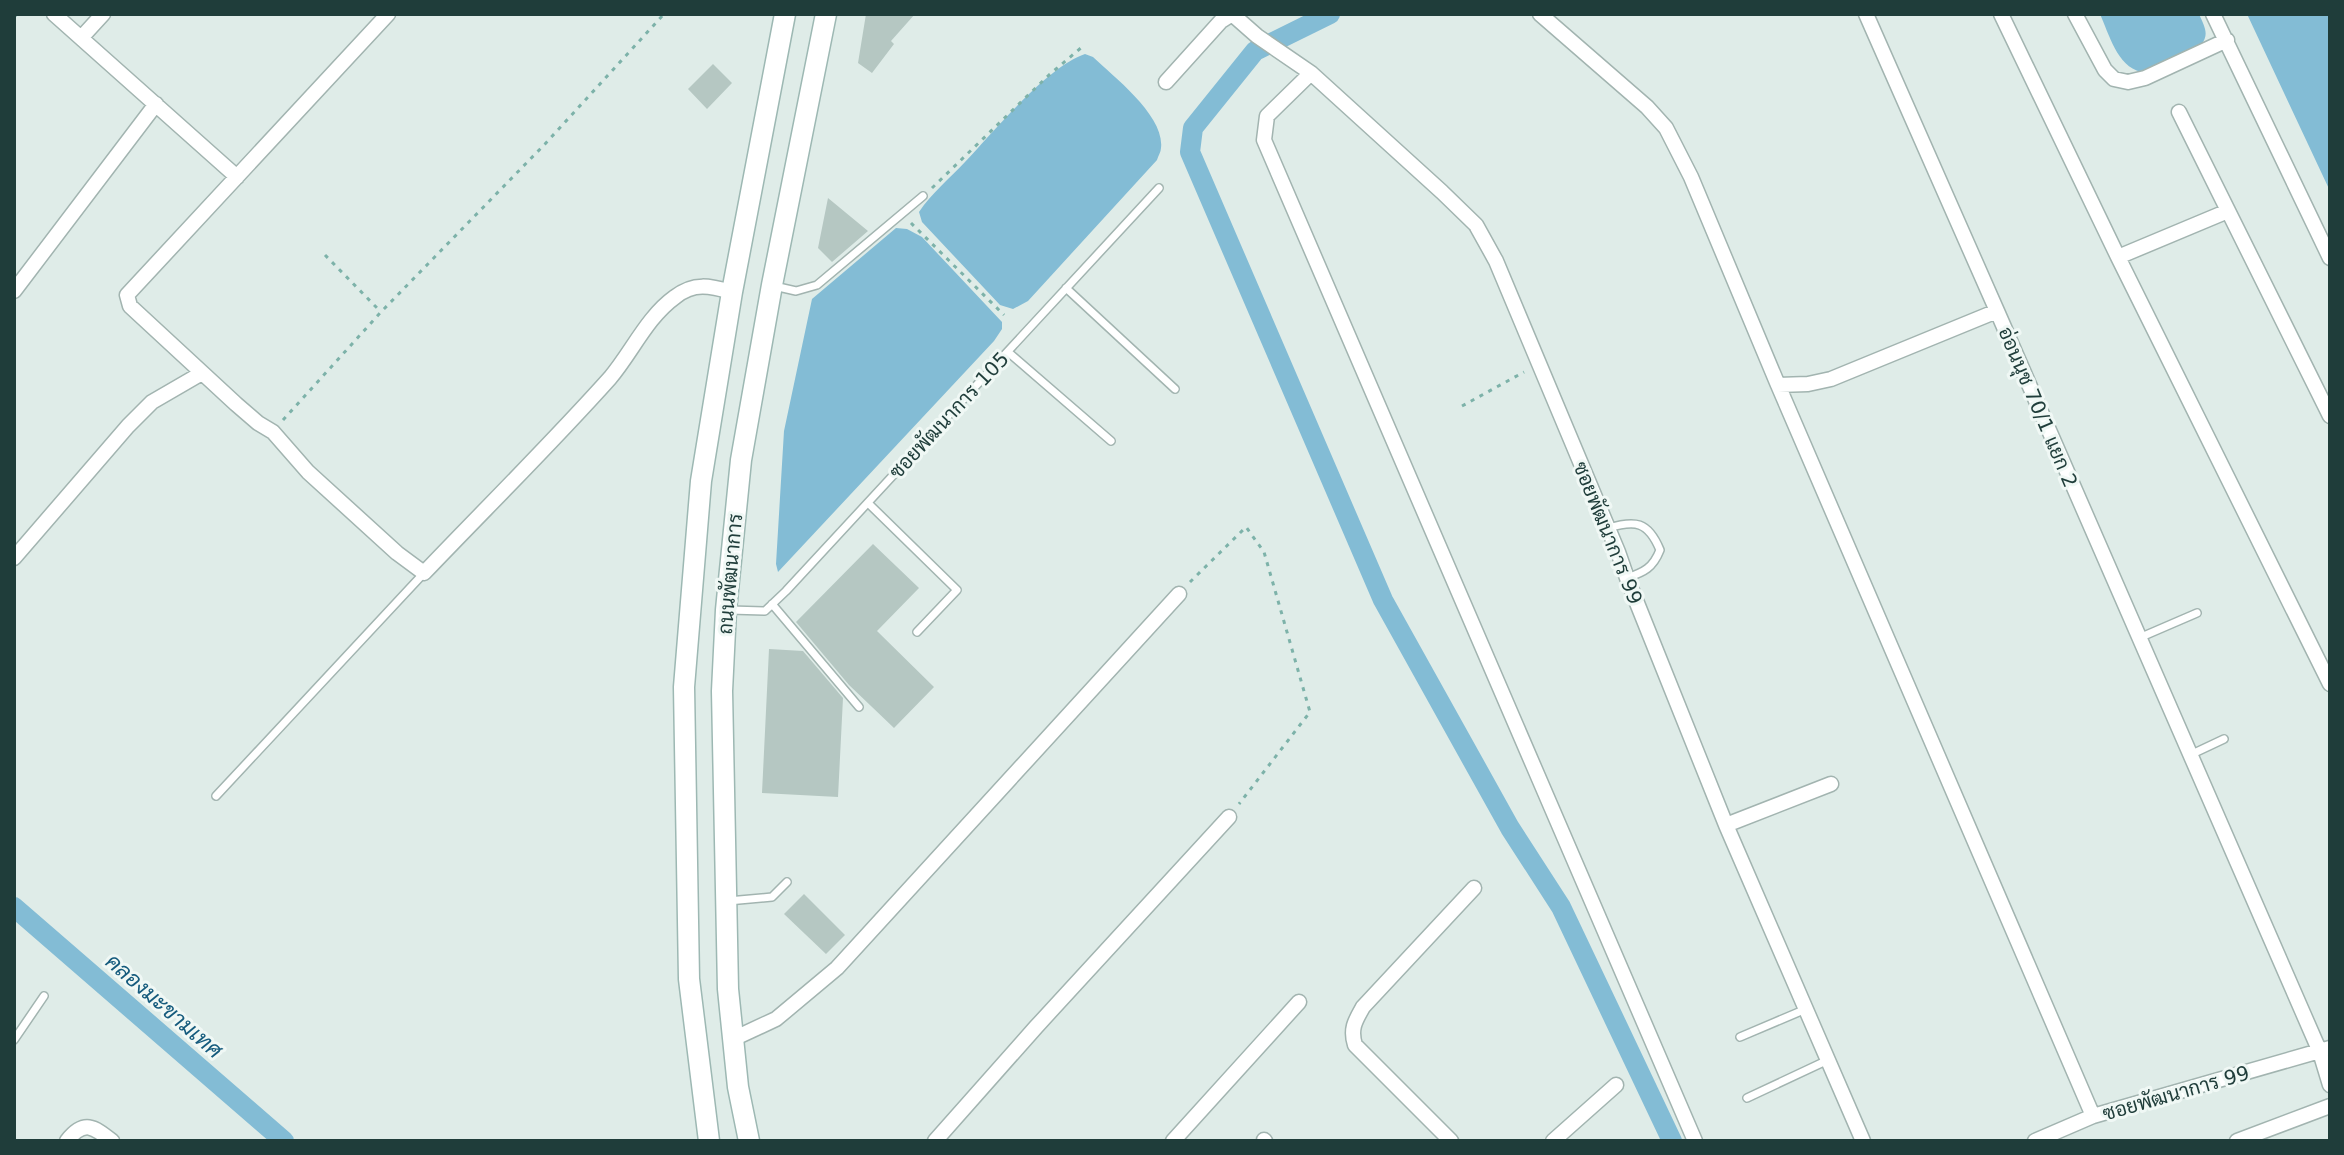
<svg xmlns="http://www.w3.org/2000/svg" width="2344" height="1155" viewBox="0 0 2344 1155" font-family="'DejaVu Sans',Sarabun,sans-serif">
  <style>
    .water { fill: #83bcd5 }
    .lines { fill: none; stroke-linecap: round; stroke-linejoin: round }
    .canal { stroke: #83bcd5; stroke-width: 20 }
    .building { fill: #b5c7c2 }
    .service-casing { stroke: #a2b4b0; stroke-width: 10 }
    .minor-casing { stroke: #a2b4b0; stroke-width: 17 }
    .secondary-casing { stroke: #9db8b3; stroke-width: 23 }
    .path { stroke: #7db2a9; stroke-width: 3; stroke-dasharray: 4 6; stroke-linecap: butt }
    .service { stroke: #fff; stroke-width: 7 }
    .minor { stroke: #fff; stroke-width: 14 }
    .secondary { stroke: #fff; stroke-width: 20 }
    .labels { text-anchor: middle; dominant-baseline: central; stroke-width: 6; stroke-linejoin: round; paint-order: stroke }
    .street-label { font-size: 20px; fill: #1f3d3a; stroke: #f0f8f5 }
    .water-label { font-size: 22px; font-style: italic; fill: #155b7d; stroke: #f0f8f5 }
  </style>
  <rect width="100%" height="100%" fill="#dfece8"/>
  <path class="water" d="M2100 14H2199C2204 26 2210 34 2201 45L2141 72C2117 66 2109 34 2100 14Z
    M2247 14H2330V191Z
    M1085 54 1093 57C1114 77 1165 116 1161 148 1161 152 1158 156 1157 160L1028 301 1013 309 1000 305 922 222 919 212C931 194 950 178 965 162 993 132 1048 66 1085 54Z
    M896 228 907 229 922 237 1002 322V329L994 341 778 572 776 564 784 431 812 299Z"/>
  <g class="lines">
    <path class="canal" d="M1330 14 1255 51 1193 128 1190 152 1383 600 1510 828 1561 907 1672 1141
      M14 907 284 1141"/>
  </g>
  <path class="building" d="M866 14H915L891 41 894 44 872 73 858 63Z
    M713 64 732 83 707 109 688 89Z
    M828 198 868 231 832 262 818 248Z
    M873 544 919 588 877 631 934 687 894 728 849 685 796 622Z
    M769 649 803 651 843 698 838 797 762 793Z
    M804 894 845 935 826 954 784 914Z"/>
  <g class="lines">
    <g class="service-casing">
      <path id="service" d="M774 286 796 291 817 285 923 196
        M1066 288 1175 389
        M1008 352 1111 441
        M868 503 957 590 917 632
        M1608 528C1635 520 1648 521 1660 550 1653 568 1644 572 1627 578
        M772 604 859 707
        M730 610 765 611 786 591 1159 188
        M2139 638 2197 613
        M2190 755 2224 739
        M216 796 424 573
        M728 901 772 897 787 882
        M1740 1037 1806 1009
        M14 1040 44 996
        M1747 1098 1828 1060"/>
    </g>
    <g class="minor-casing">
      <path id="minor" d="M54 14 237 177
        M388 14 127 295 130 306 236 404 258 423 273 432 308 472 397 553 424 573C486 508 550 445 610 378 632 352 647 317 675 297 694 282 710 286 732 292
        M1232 14 1257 36 1311 73 1442 192 1476 225 1496 261 1618 552 1627 578 1726 825 1863 1141
        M1540 14 1647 107 1666 128 1691 177 1778 385 1808 384 1831 379 1997 311 2320 1052 2330 1085
        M1866 14 1997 311
        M2001 14 2118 257 2330 684
        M2075 14 2105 70 2114 79 2128 82 2145 78 2227 40
        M2213 14 2330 258
        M81 38 103 14
        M1311 73 1267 116 1264 140 1695 1141
        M1166 82 1221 21 1232 14
        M2179 112 2330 416
        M2118 257 2228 211
        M14 291 156 104
        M1778 385 2093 1116
        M14 558 128 426 152 402 202 373
        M1726 825 1831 784
        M733 1039 776 1019 837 968 1179 594
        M1264 1140 1265 1141
        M67 1141C84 1119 94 1127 112 1141
        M935 1141 1036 1027 1229 817
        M1173 1141 1299 1002
        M1451 1141 1355 1045C1350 1029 1355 1021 1363 1007L1474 888
        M1553 1141 1616 1085
        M2035 1141 2093 1116 2330 1048
        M2237 1141 2330 1106"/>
    </g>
    <g class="secondary-casing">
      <path id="secondary" d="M709 1141 689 979 684 687 701 481 732 292 785 14
        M749 1141 738 1087 728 989 722 691 726 610 741 460 772 285 826 14"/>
    </g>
    <path class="path" d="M14 17 17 14
      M932 188 1049 75 1082 47
      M911 223 1004 315
      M325 255 381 312
      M1462 406 1524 372
      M283 420 381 312 545 144 664 14
      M1190 582 1246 527 1264 552 1310 712 1239 804"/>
    <use href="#service" class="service"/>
    <use href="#minor" class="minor"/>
    <use href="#secondary" class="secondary"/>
  </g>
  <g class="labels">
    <g class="street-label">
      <text transform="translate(2038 407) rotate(67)">อ่อนนุช 70/1 แยก 2</text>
      <text transform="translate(949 415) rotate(-47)">ซอยพัฒนาการ 105</text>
      <text transform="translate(1608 533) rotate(68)">ซอยพัฒนาการ 99</text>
      <text transform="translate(730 574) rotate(-85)">ถนนพัฒนาการ</text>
      <text transform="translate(2176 1093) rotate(-16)">ซอยพัฒนาการ 99</text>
    </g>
    <g class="water-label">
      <text transform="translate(164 1006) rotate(41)">คลองมะขามเทศ</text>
    </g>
  </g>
  <rect width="2344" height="1155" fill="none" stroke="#1f3d3a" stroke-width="32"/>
</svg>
